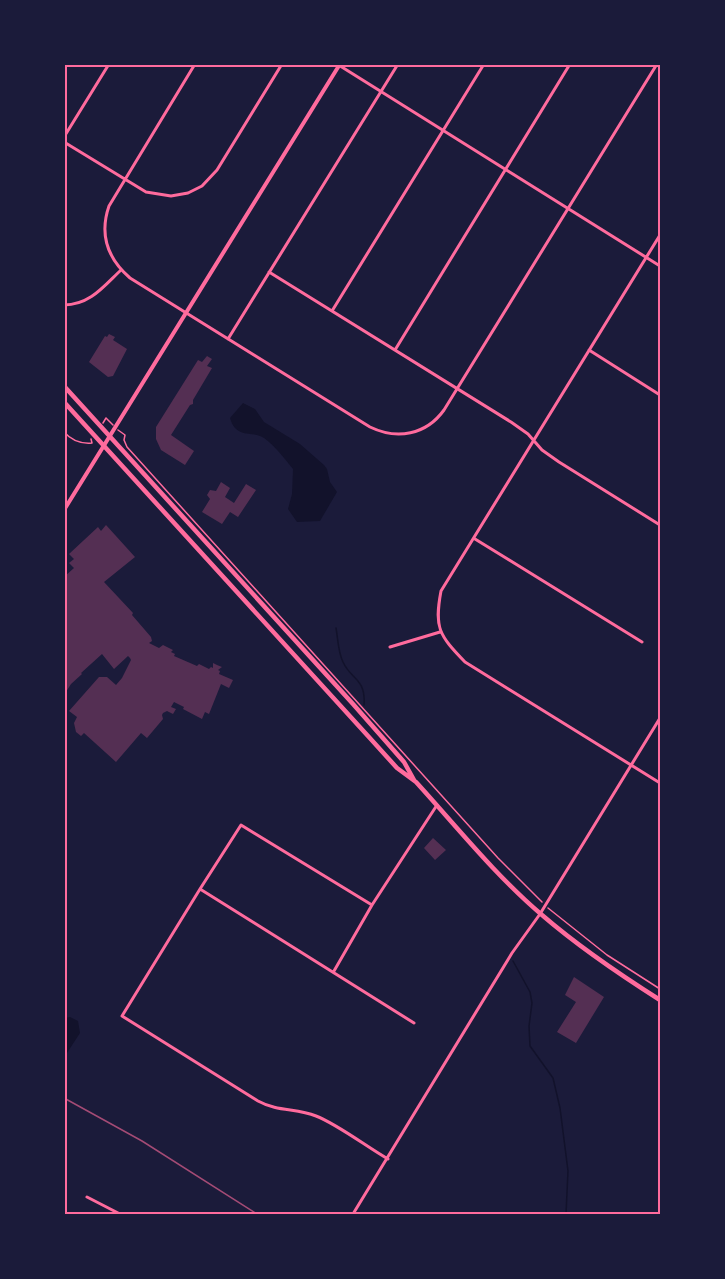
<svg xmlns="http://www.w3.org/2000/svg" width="725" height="1279" viewBox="0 0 725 1279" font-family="Arial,sans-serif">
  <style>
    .water { fill: #12122b }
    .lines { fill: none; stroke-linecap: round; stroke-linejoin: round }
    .stream { stroke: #12122b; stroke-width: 1.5 }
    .building { fill: #542f53 }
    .path { stroke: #ff6b9d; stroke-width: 1.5 }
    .minor { stroke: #ff6b9d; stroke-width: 3 }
    .tertiary { stroke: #ff6b9d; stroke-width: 4 }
    .primary { stroke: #ff6b9d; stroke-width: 4.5 }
    .rail { stroke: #a44b75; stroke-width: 1.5 }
    .neatline { fill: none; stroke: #ff6b9d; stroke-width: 2 }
  </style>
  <rect width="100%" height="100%" fill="#1b1b3a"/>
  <path class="water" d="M243 403 255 409 264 422 300 444 324 465 327 469 330 482 337 492 320 521 297 522 288 509 292 494 293 469C285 459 275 446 264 438 253 430 236 440 230 418Z
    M70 1017 78 1021 80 1033 65 1056V1018Z"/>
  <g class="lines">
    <path class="stream" d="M336 628C338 639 338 652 343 662 351 680 366 678 364 705
      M513 961 530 992 532 1003 529 1026 530 1046 553 1078 560 1108 568 1171 566 1214"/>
  </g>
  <path class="building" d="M109 334 115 337 113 340 127 349 113 376 108 377 89 362 105 336 107 337Z
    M207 356 212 359 207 366 212 368 193 400V404L190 405 171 435 194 451 185 465 161 450 156 439V427L198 360 202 362Z
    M221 482 230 488 225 497 234 503 246 484 256 490 238 517 230 512 222 524 202 512 210 499 207 495 210 490 216 491Z
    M106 525 135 557 104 582 133 613 132 615 151 637 152 641 149 643 159 648 163 645 173 650 171 652 175 654 174 656 197 666 199 664 209 669 211 667 213 668V663L217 665 222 667 218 670 220 671 219 674 233 680 229 688 221 684 209 714 205 712 202 719 183 709 184 707 174 702 171 707 176 709 173 714 167 711 163 713 162 715 163 719 147 738 141 733 116 762 84 733 81 736 76 732 74 723 77 717 69 711 99 677H107L116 685 122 678 131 660 130 658 128 656 114 669 102 654 81 673 82 674 71 684 64 695V577L74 568 69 563 74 559 69 554 98 527 101 531Z
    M433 838 446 850 435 860 424 848Z
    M574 977 604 997 576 1043 557 1032 576 1002 565 995Z"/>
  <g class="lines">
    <path class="path" d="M103 423 106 418 113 425
      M118 430 125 435 124 440 127 447 498 858 542 902
      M64 432C72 441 81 444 92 443L91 439
      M548 908 607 955 660 989"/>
    <path class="minor" d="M195 64 109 206C99 235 107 258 130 278L370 427C397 440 426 435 444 410L657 64
      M337 64 660 266
      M64 137 109 64
      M64 142 146 192 171 196 188 193 202 186 217 170 282 64
      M660 235 441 591C434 628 439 635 465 662L660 783
      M269 272 511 422 528 434 542 450 559 462 660 525
      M64 305C90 305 104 286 121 270
      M332 311 484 64
      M228 339 398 64
      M395 350 570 64
      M589 350 660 395
      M475 539 642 642
      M390 647 440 632
      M200 889 414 1023
      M372 905 241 825 200 889 122 1016 258 1101C278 1112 296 1108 316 1116 337 1124 367 1147 388 1159
      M334 971 372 905 437 805
      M87 1197 120 1214
      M353 1214 512 953 540 914 660 718"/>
    <path class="tertiary" d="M64 510 340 64"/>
    <path class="primary" d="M64 386 353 704 404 762 414 780
      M64 402 368 736 397 768 416 782C457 827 496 876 542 915 579 947 619 974 660 1000"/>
    <path class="rail" d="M64 1098 142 1141 257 1214"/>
  </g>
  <rect width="725" height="1279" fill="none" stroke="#1b1b3a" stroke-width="132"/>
  <rect x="66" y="66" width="593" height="1147" class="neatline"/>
</svg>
